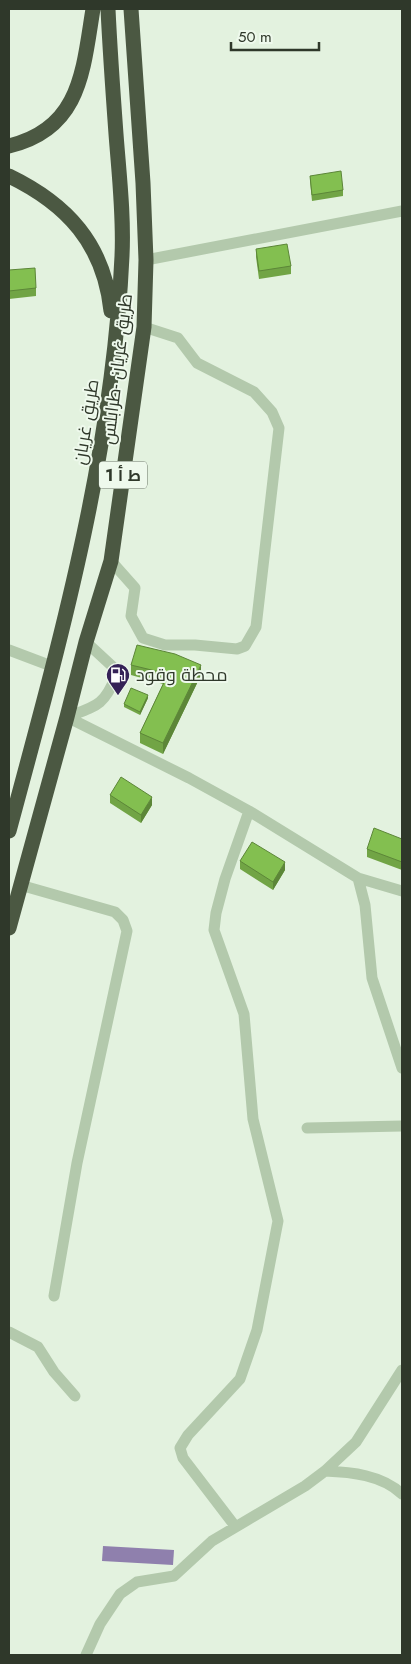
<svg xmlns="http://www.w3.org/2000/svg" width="411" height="1664" viewBox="0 0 411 1664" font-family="Jost,Cairo,sans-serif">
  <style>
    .water { fill: #8f80ad }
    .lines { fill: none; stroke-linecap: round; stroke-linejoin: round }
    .minor { stroke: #b3c9ac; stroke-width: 11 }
    .highway { stroke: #4b5842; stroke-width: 15 }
    .wall { fill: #71a445 }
    .shaded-wall { fill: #5c8638 }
    .building { fill: #83bf50; stroke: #5c8638 }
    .labels { text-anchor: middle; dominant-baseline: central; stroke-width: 4; stroke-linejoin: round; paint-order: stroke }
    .shield { fill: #eef9ec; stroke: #687264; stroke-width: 1 }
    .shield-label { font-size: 16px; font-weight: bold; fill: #2f382a }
    .street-label { font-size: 18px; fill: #2f382a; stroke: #eef9ec }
    .poi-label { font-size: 18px; fill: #2f382a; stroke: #eef9ec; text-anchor: start }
  </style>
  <rect width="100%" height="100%" fill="#e3f2df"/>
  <path class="water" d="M103 1546 174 1550 173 1565 102 1561Z"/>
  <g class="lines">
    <path class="minor" d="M146 260 402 211
      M111 561 135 588 131 616 143 638 165 645H195L237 649 245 646 256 627 279 428 272 412 254 392 197 363 178 338 144 327
      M9 650 54 667
      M67 717 189 778 249 811 358 878 402 891
      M67 717C96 706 104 706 116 676L113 667 86 642
      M358 878 365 905 372 978 402 1068
      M20 885 115 912 123 920 127 931 77 1163 54 1296
      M307 1128 402 1126
      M9 1332 38 1347 54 1372 75 1396
      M325 1471C351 1472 382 1475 402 1494
      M235 1526 183 1458 180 1448 188 1435 240 1379 257 1330 278 1221 253 1119 244 1014 214 930 216 913 225 879 249 811
      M86 1655 100 1624 120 1594 137 1582 174 1576 212 1541 305 1486 325 1471 356 1442 402 1370"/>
    <path class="highway" d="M9 146C81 129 83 70 93 9
      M9 176C67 204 104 244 111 311
      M9 831C60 642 113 453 122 256 124 216 119 174 116 134 113 93 110 51 108 9
      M9 928 67 717 86 642 111 561 144 327 146 260 143 183 131 9"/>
  </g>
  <path class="wall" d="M310 176 343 190V196L312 201 310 181Z
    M256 249 291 266V274L259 279 256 257Z
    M9 270 36 288V296L9 299Z
    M131 665 201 675 163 754 140 743V733L163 684 131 675Z
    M148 698 140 715 124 707V704Z
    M110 795 152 805 141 823 110 803Z
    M402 839V870L367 857V849Z
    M240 861 285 870 273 890 240 869Z"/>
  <path class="shaded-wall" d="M201 665V675L163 754V743Z
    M148 695V698L140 715V712Z
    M152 797V805L141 823V815Z
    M285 862V870L273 890V882Z"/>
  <path class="building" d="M341 171 343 190 312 195 310 176Z
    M287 244 291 266 259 271 256 249Z
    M35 268 36 288 9 291V270Z
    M137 645 175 654 201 665 163 743 140 733 168 674 131 665Z
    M131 688 148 695 140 712 124 704Z
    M121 777 152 797 141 815 110 795Z
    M374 828 402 839V862L367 849Z
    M252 842 285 862 273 882 240 861Z"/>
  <defs>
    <g id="fuel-pin" transform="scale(1.25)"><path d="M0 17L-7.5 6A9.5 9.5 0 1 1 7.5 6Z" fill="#352257" stroke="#eef9ec"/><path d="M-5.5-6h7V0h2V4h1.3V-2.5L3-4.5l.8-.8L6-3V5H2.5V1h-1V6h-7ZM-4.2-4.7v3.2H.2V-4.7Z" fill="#fff"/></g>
  </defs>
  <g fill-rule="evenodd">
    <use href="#fuel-pin" x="118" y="675"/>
  </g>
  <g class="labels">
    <rect class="shield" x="99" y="461.5" width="48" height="27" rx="4"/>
    <g class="shield-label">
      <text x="123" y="475">ط أ 1</text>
    </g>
    <g class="street-label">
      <text transform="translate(117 369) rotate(-83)">طريق غريان -طرابلس</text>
      <text transform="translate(86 422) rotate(-81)">طريق غريان</text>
    </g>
    <g class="poi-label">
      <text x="136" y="675">محطة وقود</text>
    </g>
  </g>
  <rect width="411" height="1664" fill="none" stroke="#2f382a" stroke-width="20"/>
  <path d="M231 42v8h88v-8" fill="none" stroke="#2f382a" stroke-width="2.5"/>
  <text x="238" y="42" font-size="15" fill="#2f382a" stroke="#eef9ec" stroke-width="4" paint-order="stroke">50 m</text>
</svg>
